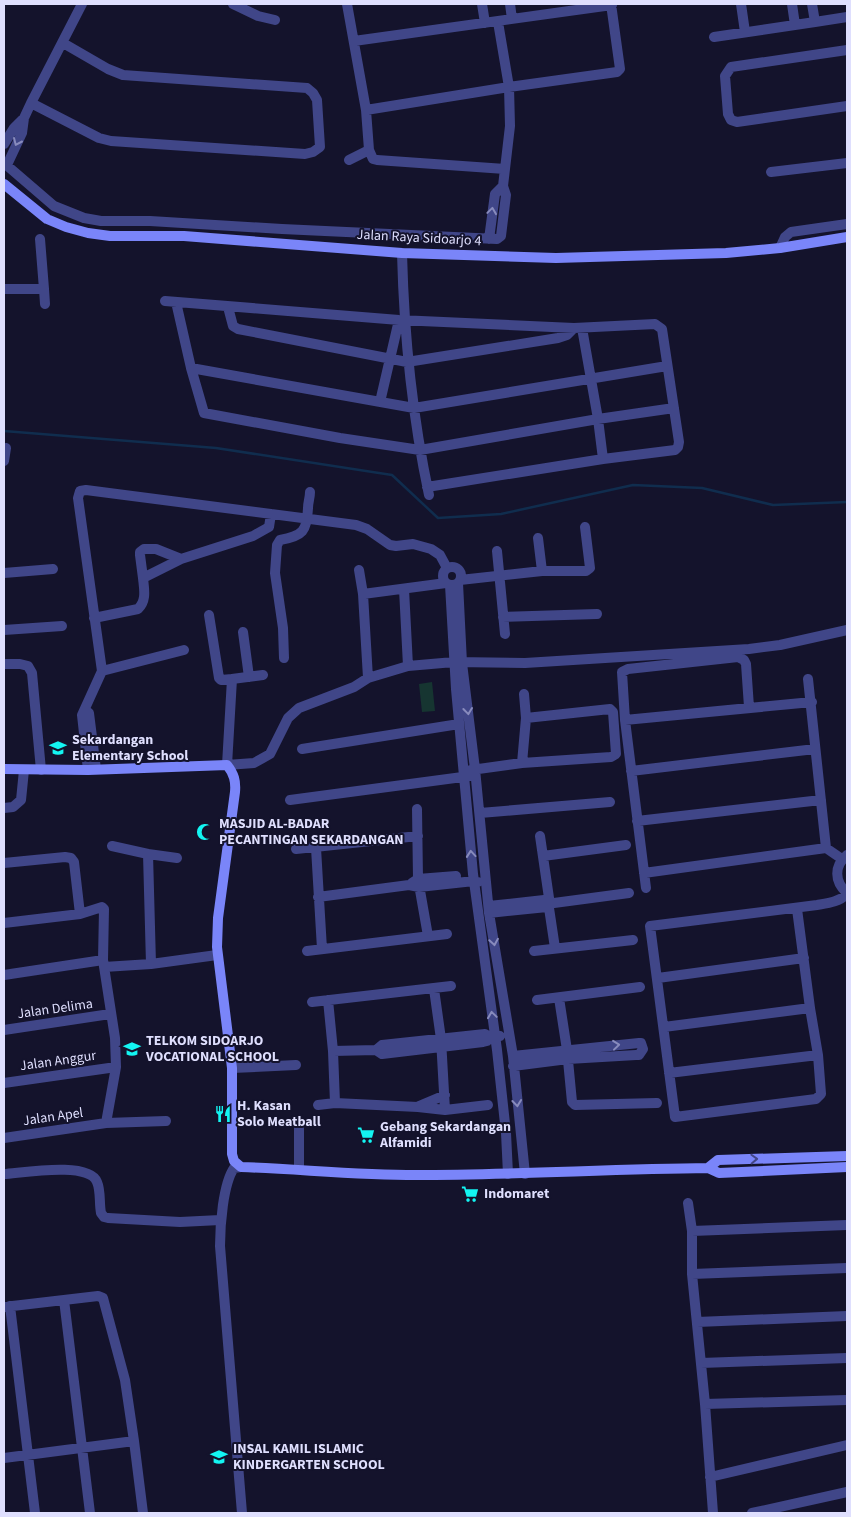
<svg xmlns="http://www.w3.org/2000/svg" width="851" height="1517" viewBox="0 0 851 1517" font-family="'Source Sans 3',sans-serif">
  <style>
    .green { fill: #163531 }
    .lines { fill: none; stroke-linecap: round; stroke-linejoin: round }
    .stream { stroke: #102d4e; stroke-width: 2.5 }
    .street { stroke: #404688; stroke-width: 10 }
    .secondary { stroke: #7a85f9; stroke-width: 10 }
    .oneway { stroke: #888bbd }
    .oneway2 { stroke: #424688 }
    .labels { text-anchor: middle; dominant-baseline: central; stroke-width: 4; stroke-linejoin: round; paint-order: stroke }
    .street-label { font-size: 14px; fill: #dfdffe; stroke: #14132c }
    .poi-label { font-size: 14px; font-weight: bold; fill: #dfdffe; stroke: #14132c; text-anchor: start }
  </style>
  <rect width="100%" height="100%" fill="#14132c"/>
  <path class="green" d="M432 682 435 711 422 712 419 684Z"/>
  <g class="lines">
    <path class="stream" d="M4 431 216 448 392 475 438 518 501 514 633 485 702 488 773 505 847 502"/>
    <path class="street" d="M233 4 258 16 275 20
      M347 4 366 110 369 150 373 159 377 160 505 169
      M482 4 485 23
      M510 4 512 19
      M741 4 745 32
      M792 4 795 25
      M815 22 847 17
      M714 37 815 22 812 4
      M354 41 612 5
      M847 50 731 67 725 76 728 114 731 120 737 122 847 106
      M31 103 99 138 111 141 305 154 313 152 320 147 317 100 313 93 307 88 123 75 108 69 63 43
      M366 110 509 87 617 72 620 69 611 4
      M4 144 14 128 24 118
      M349 160 369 150
      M4 163 54 206 84 218 101 221H150L282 229 497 239 501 236 506 195 503 186 510 126 509 87 498 22
      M7 165 22 133 24 118 31 103 82 4
      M771 172 847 163
      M40 239 44 289
      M489 239 495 194 503 186
      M780 248 785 237 791 232 847 224
      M402 253C404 335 412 415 429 495
      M4 289H44L45 304
      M165 301 399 320 574 328 655 324 662 329 679 442 678 447 675 450 603 459 427 487
      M176 302 191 368 414 408 667 366
      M228 307 233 326 238 329 407 362 558 338 567 335 574 328
      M582 328 598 419 603 459
      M191 368 204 413 340 438 420 450 598 419 674 408
      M380 402 399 320
      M4 461 6 448
      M538 538 542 571
      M497 551 505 634
      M443 576a9 9 0 1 1 18 0a9 9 0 1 1-18 0Z
      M359 570 363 594 368 678
      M4 573 53 569
      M143 578 140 555V552L144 549H156L181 559
      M460 580 542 571H586L590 568 585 527
      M458 583 462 663 475 769 489 913 513 1056 525 1174
      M450 585 456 689 473 874 497 1050 506 1133 508 1174
      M404 589 408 666
      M363 594 446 583
      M209 615 219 678 221 680 232 679 227 765 254 763 270 754 288 718 299 708 354 687 368 678 408 666 454 662 525 663 749 649 780 645 847 630
      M503 617 597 614
      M94 618 138 609C147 600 144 589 143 578L181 559 253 536 269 527 271 514
      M4 630 62 626
      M243 632 249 677
      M284 658 283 628 275 573 277 545 280 540C303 536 307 531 308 508 308 502 310 498 310 492
      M4 664H20L28 666 32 673 41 770
      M102 671 184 650
      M232 679 263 675
      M808 679 826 848
      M85 710 89 713 96 769
      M625 720 812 702
      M302 749 459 724
      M522 763 526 718 524 694
      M88 770 82 715 102 671 78 498 80 491 86 490 356 525 367 529 390 545 396 546 413 544 431 549 440 555 447 568
      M471 770 522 763 611 757 616 754 613 712 610 709 526 718
      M631 771 815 749
      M290 800 470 776
      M4 808 13 807 21 800 24 770
      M417 809 418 879 428 936
      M480 813 610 802
      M637 821 821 800
      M540 836 549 898
      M112 846 148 854
      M316 848 322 949
      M296 849 418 836
      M847 855C834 866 834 881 847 893
      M543 856 626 845
      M4 863 65 857 71 858 74 862 80 914
      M644 873 826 848 842 859
      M412 883 418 879 456 876
      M646 888 625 720 622 672 628 669 738 657 744 660 746 664 749 707
      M318 897 409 885 419 887 474 881 478 882
      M554 903 629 893
      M489 906 544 900
      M549 908 555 948
      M797 909 810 1008 818 1055 821 1094 816 1099 675 1117 650 926 817 905C829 903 839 902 847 894
      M489 913 547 907
      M4 923 80 914 102 907 104 909 103 960 115 1038 116 1067 106 1123
      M307 951 447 934
      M534 951 633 940
      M151 964 148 854 177 858
      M104 967 151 964 217 955
      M4 975 103 960
      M658 978 804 958
      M434 989 441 1039 445 1110
      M559 998 567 1050 572 1102 575 1105 657 1103
      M328 1000 333 1051 335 1103
      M537 1000 640 987
      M312 1002 451 986
      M664 1027 810 1008
      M4 1030 110 1014
      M376 1050 382 1045 485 1034 490 1037
      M333 1051 376 1050 382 1054 483 1042 487 1041 490 1037 500 1036
      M513 1056 639 1043H641L643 1049 639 1055H636L568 1059 513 1066
      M232 1068 296 1065
      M669 1073 818 1055
      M4 1083 116 1067
      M318 1105 335 1103 418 1107 445 1110 488 1105
      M419 1106 445 1095
      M4 1138 106 1123 166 1121
      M241 1167 234 1168C223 1184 220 1226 220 1246L242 1513
      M299 1169V1121
      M4 1174C22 1173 89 1161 97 1182 101 1191 99 1203 101 1213L104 1217 108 1218 180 1222 220 1220
      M688 1203 692 1231V1274L705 1404 713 1513
      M692 1231 847 1225
      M692 1274 847 1268
      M64 1300 90 1513
      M10 1306 35 1513
      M4 1307 98 1296 103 1298 125 1380 134 1441 4 1458
      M697 1322 847 1316
      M701 1363 847 1358
      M705 1404 847 1400
      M134 1441 143 1513
      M710 1477 847 1445
      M752 1513 847 1492"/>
    <path class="secondary" d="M4 184 47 219 66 227 88 233 110 236H184L402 253 556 258 726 253 780 248 847 237
      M4 769 88 770 227 765C234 774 236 781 235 792L218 918 217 947 232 1068V1154L234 1161 241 1167C299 1169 357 1175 416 1175 513 1175 610 1169 708 1168L719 1173 847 1167
      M708 1168 718 1160 847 1156"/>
  </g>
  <defs><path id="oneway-chevron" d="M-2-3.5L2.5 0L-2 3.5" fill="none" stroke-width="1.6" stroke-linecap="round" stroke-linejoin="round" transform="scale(1.25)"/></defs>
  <g class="oneway">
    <use href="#oneway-chevron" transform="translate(17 142) rotate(114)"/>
    <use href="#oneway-chevron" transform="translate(492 211) rotate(-82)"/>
    <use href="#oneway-chevron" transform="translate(468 711) rotate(83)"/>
    <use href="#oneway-chevron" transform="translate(471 854) rotate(-95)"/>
    <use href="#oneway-chevron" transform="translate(494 942) rotate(81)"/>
    <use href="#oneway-chevron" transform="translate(492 1015) rotate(-98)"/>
    <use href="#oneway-chevron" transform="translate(616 1045) rotate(-6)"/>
    <use href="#oneway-chevron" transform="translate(517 1103) rotate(84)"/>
  </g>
  <use class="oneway2" href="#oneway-chevron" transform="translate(754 1159) rotate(-2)"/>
  <defs>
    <g id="school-bare" transform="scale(1.35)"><path d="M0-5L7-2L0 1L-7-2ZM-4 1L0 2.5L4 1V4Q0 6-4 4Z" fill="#13f5f2" stroke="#14132c" stroke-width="2.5" paint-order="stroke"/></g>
    <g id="mosque-bare" transform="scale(1.35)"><path d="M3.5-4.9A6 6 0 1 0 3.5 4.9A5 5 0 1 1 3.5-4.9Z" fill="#13f5f2" stroke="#14132c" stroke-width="2.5" paint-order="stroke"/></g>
    <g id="restaurant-bare" transform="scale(1.35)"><path d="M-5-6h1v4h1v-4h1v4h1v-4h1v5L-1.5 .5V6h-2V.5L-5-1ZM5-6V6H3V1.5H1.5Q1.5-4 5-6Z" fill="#13f5f2" stroke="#14132c" stroke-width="2.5" paint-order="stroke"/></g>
    <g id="supermarket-bare" transform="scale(1.35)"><path d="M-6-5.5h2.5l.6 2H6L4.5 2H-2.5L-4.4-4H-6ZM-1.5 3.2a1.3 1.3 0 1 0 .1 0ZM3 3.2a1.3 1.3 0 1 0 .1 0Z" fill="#13f5f2" stroke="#14132c" stroke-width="2.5" paint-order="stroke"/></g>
  </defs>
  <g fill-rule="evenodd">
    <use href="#school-bare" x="58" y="748"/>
    <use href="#mosque-bare" x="205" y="832"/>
    <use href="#school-bare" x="132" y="1049"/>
    <use href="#restaurant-bare" x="223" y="1114"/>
    <use href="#supermarket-bare" x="366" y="1135"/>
    <use href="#supermarket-bare" x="470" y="1194"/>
    <use href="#school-bare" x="219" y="1457"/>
  </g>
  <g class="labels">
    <g class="street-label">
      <text transform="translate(419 238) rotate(3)">Jalan Raya Sidoarjo 4</text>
      <text transform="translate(55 1009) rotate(-8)">Jalan Delima</text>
      <text transform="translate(58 1061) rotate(-8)">Jalan Anggur</text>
      <text transform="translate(53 1117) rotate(-8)">Jalan Apel</text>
    </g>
    <g class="poi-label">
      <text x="72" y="740">Sekardangan<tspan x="72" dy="16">Elementary School</tspan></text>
      <text x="219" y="824">MASJID AL-BADAR<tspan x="219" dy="16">PECANTINGAN SEKARDANGAN</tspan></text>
      <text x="146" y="1041">TELKOM SIDOARJO<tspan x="146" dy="16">VOCATIONAL SCHOOL</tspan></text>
      <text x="237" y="1106">H. Kasan<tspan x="237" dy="16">Solo Meatball</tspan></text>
      <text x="380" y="1127">Gebang Sekardangan<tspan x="380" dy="16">Alfamidi</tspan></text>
      <text x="484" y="1194">Indomaret</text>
      <text x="233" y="1449">INSAL KAMIL ISLAMIC<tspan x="233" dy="16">KINDERGARTEN SCHOOL</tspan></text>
    </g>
  </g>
  <rect width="851" height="1517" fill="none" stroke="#dfdffe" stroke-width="10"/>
</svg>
